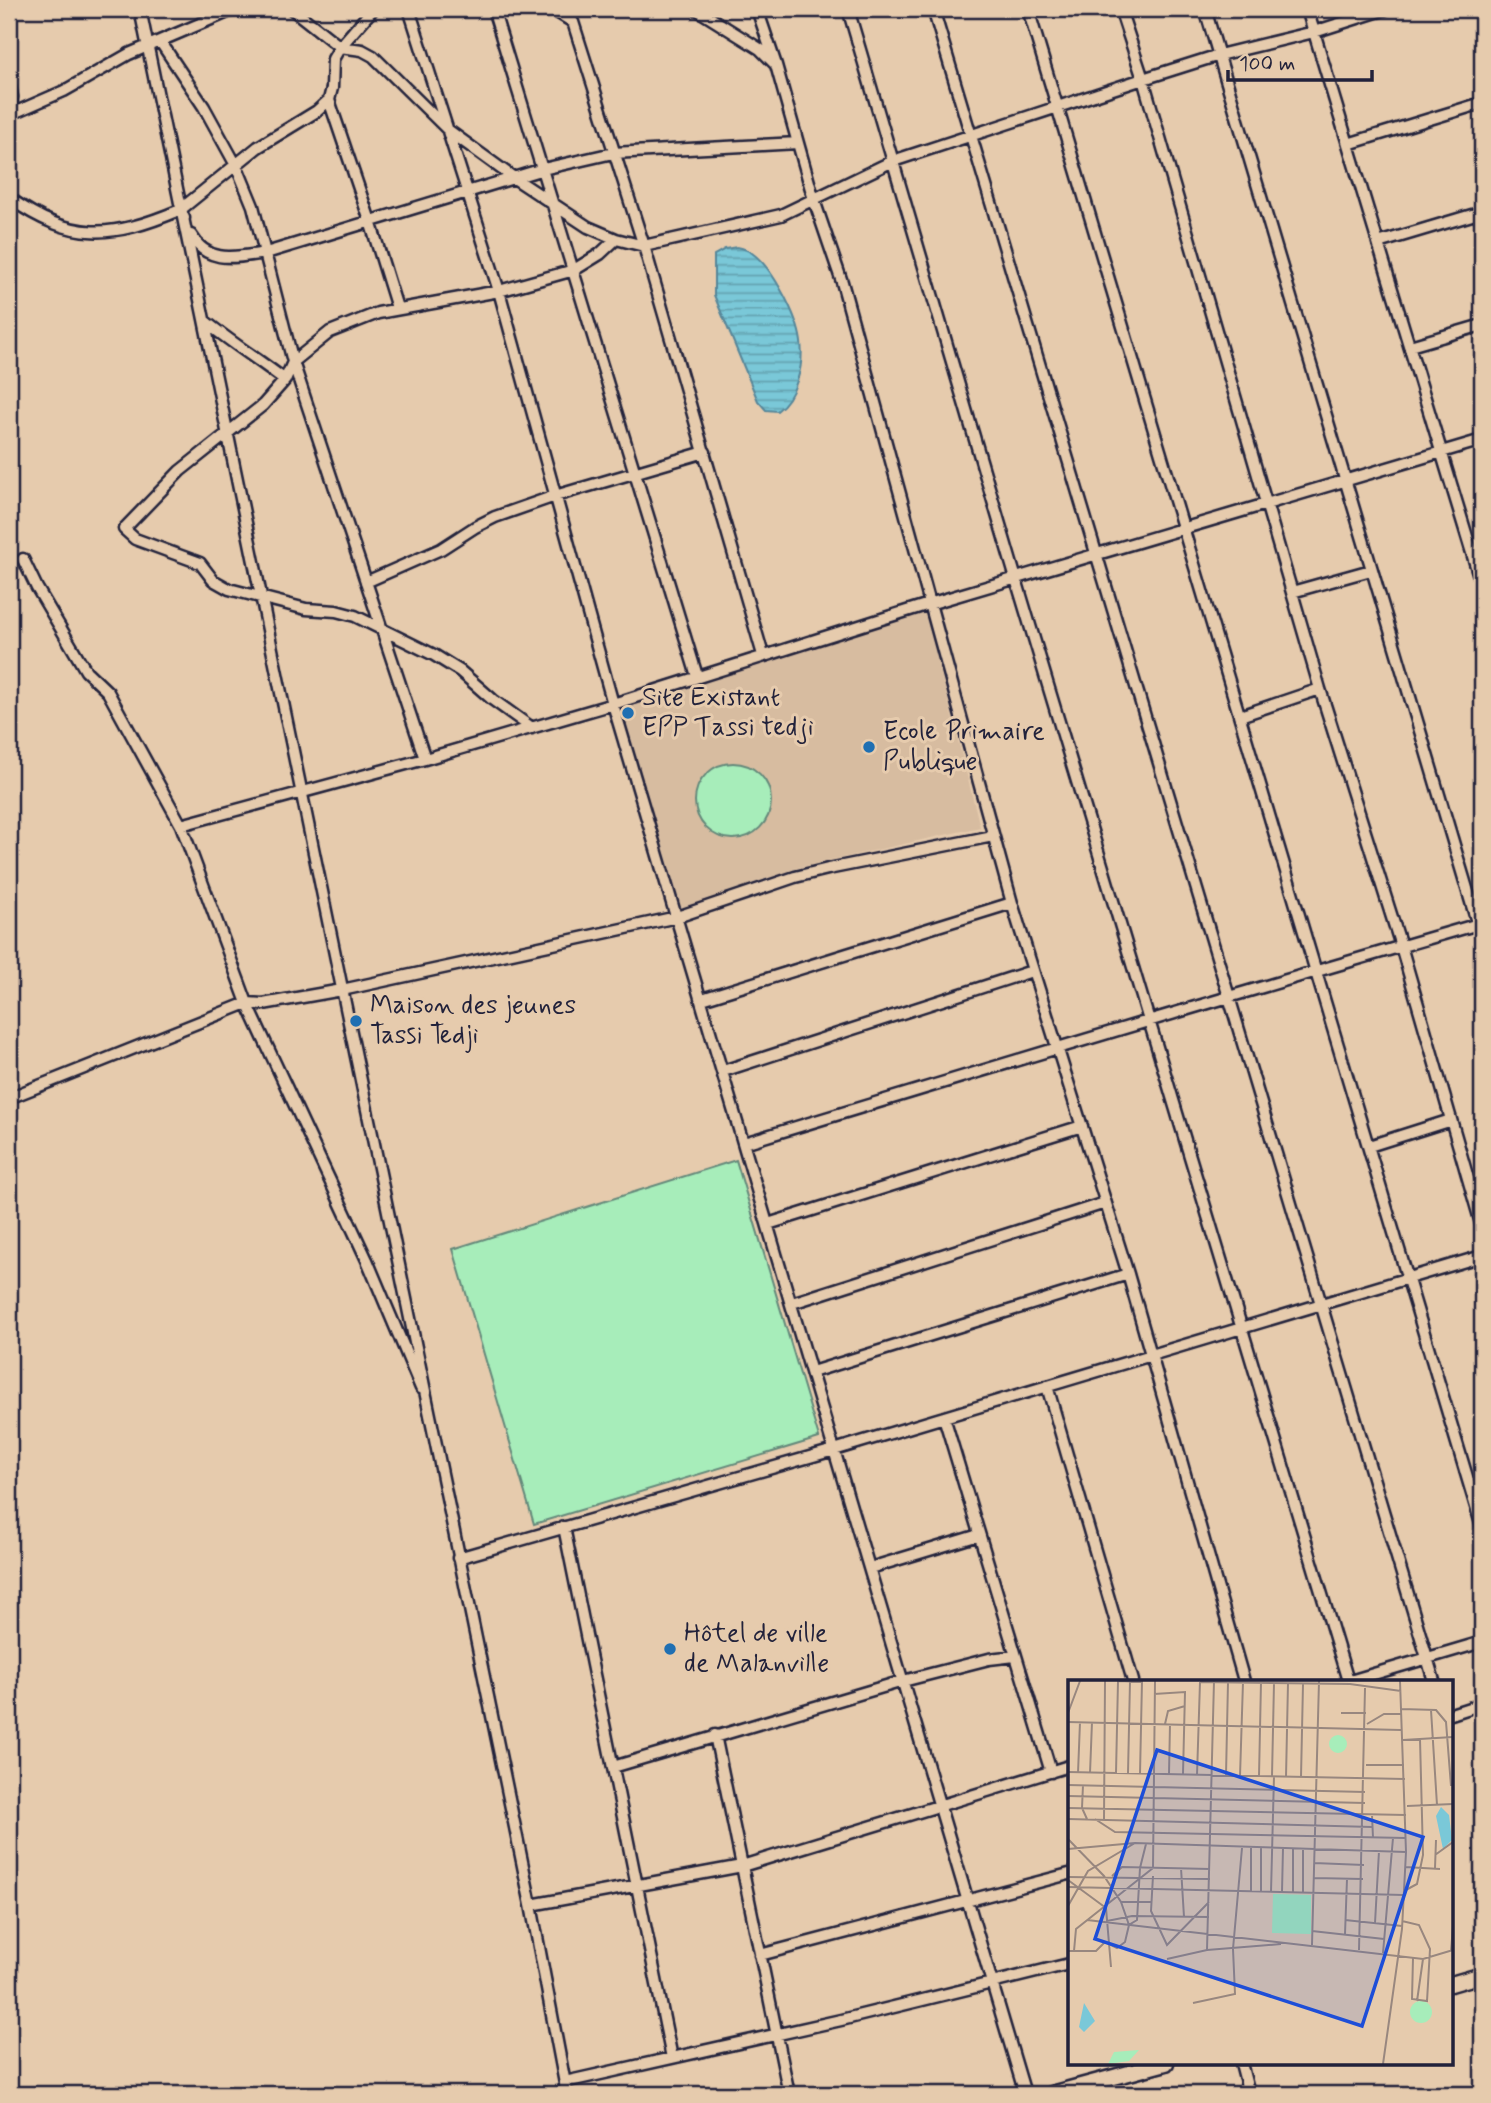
<svg xmlns="http://www.w3.org/2000/svg" width="1491" height="2103" viewBox="0 0 1491 2103" font-family="Mynerve,sans-serif">
  <style>
    .built { fill: #d7bca0 }
    .green { fill: #a7edba; stroke: #64887a; stroke-width: 2 }
    .water { fill: url(#water-rules); stroke: #578699; stroke-width: 2 }
    .lines { fill: none; stroke-linecap: round; stroke-linejoin: round }
    .street-casing { stroke: #22223b; stroke-width: 15 }
    .primary-casing { stroke: #22223b; stroke-width: 19 }
    .street { stroke: #e6cbad; stroke-width: 10 }
    .primary { stroke: #e6cbad; stroke-width: 14 }
    .poi-dot { fill: #1f6fb2; stroke: #e6cbad; stroke-width: 2.5 }
    .labels { text-anchor: middle; dominant-baseline: central; stroke-width: 6; stroke-linejoin: round; paint-order: stroke }
    .poi-label { font-size: 26px; fill: #22223b; stroke: #e6cbad; text-anchor: start }
    .inset-road { fill: none; stroke: #98877f; stroke-width: 2 }
    .view { fill: #1d4ed8; fill-opacity: 0.15; stroke: #1d4ed8; stroke-width: 3.5 }
    .inset-edge { fill: none; stroke: #22223b; stroke-width: 3.5 }
  </style>
  <defs>
    <pattern id="water-rules" width="6" height="5" patternUnits="userSpaceOnUse" patternTransform="scale(1.75)"><rect width="6" height="5" fill="#7ac8d8"/><path d="M0 2.5h6" fill="none" stroke="#64a2b0"/></pattern>
  </defs>
  <rect width="100%" height="100%" fill="#e6cbad"/>
  <filter id="ink" filterUnits="userSpaceOnUse"><feTurbulence type="fractalNoise" baseFrequency=".0143" numOctaves="2"/><feDisplacementMap in="SourceGraphic" scale="14" xChannelSelector="R" yChannelSelector="G"/><feConvolveMatrix kernelMatrix="1 2 1 2 8 2 1 2 1" color-interpolation-filters="sRGB"/></filter>
  <g filter="url(#ink)">
    <path class="built" d="M925 610 980 827 801 867 682 910 619 707Z"/>
    <path class="green" d="M695 801a38 38 0 1 1 76 0a38 38 0 1 1-76 0Z
      M736 1160 819 1438 534 1524 453 1249Z"/>
    <path class="water" d="M737 247C742 248 748 250 752 253 773 268 798 317 801 342 804 366 796 397 777 411L766 410 758 401 714 295V255L725 249Z"/>
    <g class="lines">
      <g class="street-casing">
        <path id="street" d="M140 9 531 1905 567 2094
          M292 9 340 47 362 50 373 56 448 130 514 178 588 227 616 239 644 246 781 215 893 161 1143 79 1219 55 1314 32 1386 9
          M409 9 499 291 613 704 1025 2094
          M493 9 697 676
          M552 9 573 22 644 246 763 655
          M696 9 760 49 775 64
          M757 9 776 65 814 200 842 282 1012 903 1128 1274 1244 1681
          M848 9 1016 579 1348 1681
          M933 9 1434 1681
          M1028 9 1482 1527
          M1120 9 1143 79 1320 689 1401 946 1482 1227
          M1205 9 1482 939
          M1307 9 1482 586
          M160 41 204 107 237 167 253 206 293 362 425 759
          M9 81 12 97 9 115
          M329 100 370 221 397 308
          M9 115 64 91 129 54 235 9
          M1348 144 1482 103
          M9 198C72 242 111 239 180 210L184 218
          M180 210 258 147 317 111 329 100 332 88 333 59 340 47 373 9
          M191 235C208 265 236 257 266 253L543 169 613 153 798 143
          M1378 243 1482 212
          M206 322C232 343 259 360 285 380
          M1410 346 1482 325
          M23 559 37 588 86 671 108 692 181 825 247 1003 367 1260 421 1388
          M366 582 441 549 475 527 495 517 555 496 705 452
          M1292 592 1371 570
          M1240 716 1320 689
          M532 728 493 700 460 671 434 655 355 616 336 611 306 609 229 589 213 580 200 563 135 539 124 529 180 471 263 405 285 380 293 362 330 332 378 313 499 291 574 270 600 254 616 239
          M181 825 425 759 613 704 929 604 1482 440
          M702 999 1012 903
          M723 1071 1032 971
          M9 1098 247 1003 263 1004 342 990 677 917 795 877 828 869 993 836
          M744 1143C990 1068 1235 994 1482 923
          M1369 1146 1451 1120
          M768 1224 1082 1126
          M792 1303 1105 1203
          M812 1372 1128 1274
          M1047 1386 1133 1681
          M944 1417 1051 1772
          M564 1527 672 2058
          M458 1558 834 1450 1482 1256
          M870 1568 979 1535
          M1350 1681 1482 1642
          M1451 1714 1482 1704
          M715 1735 789 2094
          M613 1767 903 1681 989 1659 1015 1656
          M531 1905 742 1866 1069 1766
          M760 1955 1069 1874
          M1241 2063 1249 2094
          M565 2082 841 2020 1069 1964"/>
      </g>
      <g class="primary-casing">
        <path id="primary" d="M1451 1984 1482 1975
          M1051 2094 1166 2063"/>
      </g>
      <use href="#street" class="street"/>
      <use href="#primary" class="primary"/>
    </g>
  </g>
  <g class="poi-dot">
    <circle cx="628" cy="713" r="7"/>
    <circle cx="869" cy="747" r="7"/>
    <circle cx="356" cy="1021" r="7"/>
    <circle cx="670" cy="1649" r="7"/>
  </g>
  <g class="labels">
    <g class="poi-label">
      <text x="642" y="698">Site Existant<tspan x="642" dy="30">EPP Tassi tedji</tspan></text>
      <text x="883" y="732">Ecole Primaire<tspan x="883" dy="30">Publique</tspan></text>
      <text x="370" y="1006">Maison des jeunes<tspan x="370" dy="30">Tassi Tedji</tspan></text>
      <text x="684" y="1634">Hôtel de ville<tspan x="684" dy="30">de Malanville</tspan></text>
    </g>
  </g>
  <g transform="translate(1068 1680)">
    <rect width="385" height="385" fill="#e6cbad"/>
    <path d="M261 64a9 9 0 1 1 18 0a9 9 0 1 1-18 0ZM205 214 243 215V254L204 253Z" fill="#a7edba"/>
    <path d="M342 332a11 11 0 1 1 22 0a11 11 0 1 1-22 0Z" fill="#a7edba"/>
    <path d="M71 370 61 381 40 384 46 372Z" fill="#a7edba"/>
    <path d="M373 127 381 135 384 160 375 169 368 136ZM16 323 27 341 16 352 11 347Z" fill="#7ac8d8"/>
    <path class="inset-road" d="M51 1 74 2M132 2 282 4 333 11M86 14 117 12 115 94M333 29 368 30 378 42 383 106M363 30 369 125M0 33 12 1M273 33H298M0 42 333 50M97 44 100 31 117 26M299 44 316 34H333M335 60 385 57M298 85H336M0 92 337 99M10 93 12 42M22 93 24 42M48 93 50 1M60 93 62 1M72 94 74 1M101 94 102 44M129 95 132 2M158 95 160 2M172 96 175 2M191 96 193 2M204 96 206 3M218 97 220 3M233 97 235 4M0 105 297 112M15 105 14 128 19 139M0 116 297 123M339 126 385 124M0 128 338 135M304 135 305 158M0 139 304 147M27 139 47 152 338 158M36 140 37 1M0 159 36 196 53 222 61 245M0 169 67 163 338 172M367 175 385 162M246 183 296 185M337 187 372 189M113 188 116 237M367 188 368 160M44 196 54 187 142 189M85 196 83 231 99 265 141 222M0 197 142 199M246 198 295 199M0 200 38 228 43 287M0 207 336 215M183 211V168M336 211 349 204 355 175 352 59M193 212V168M203 212 206 96M214 212 215 168M225 212V169M235 213V169M53 222H83M0 226 20 191 67 163M19 240 355 279 385 270M277 240 334 246M39 241 64 236 141 237M334 241 351 245 362 269 359 321 344 319 345 278M307 243 311 171M244 251 316 259M277 254 279 199M244 265 251 1M139 270 146 1M291 270 297 8M0 271H28L37 262 49 268 57 262 61 245 69 240 72 188 78 164M6 271 8 249 85 188 87 1M383 271 385 246M315 273 325 158M99 279 139 270 213 264M349 321 355 279M125 323 167 314 165 269 174 168M315 384 334 249 338 172 332 1"/>
    <path class="view" d="M89 70 355 157 294 346 27 259Z"/>
    <rect width="385" height="385" class="inset-edge"/>
  </g>
  <rect width="1491" height="2103" fill="none" stroke="#e6cbad" stroke-width="35"/>
  <rect x="18" y="18" width="1456" height="2068" fill="none" stroke="#22223b" stroke-width="2.5" filter="url(#ink)"/>
  <path d="M1228 70v10h144v-10" fill="none" stroke="#22223b" stroke-width="3.5"/>
  <text x="1239" y="70" font-size="21" fill="#22223b" stroke="#e6cbad" stroke-width="5" paint-order="stroke">100 m</text>
</svg>
